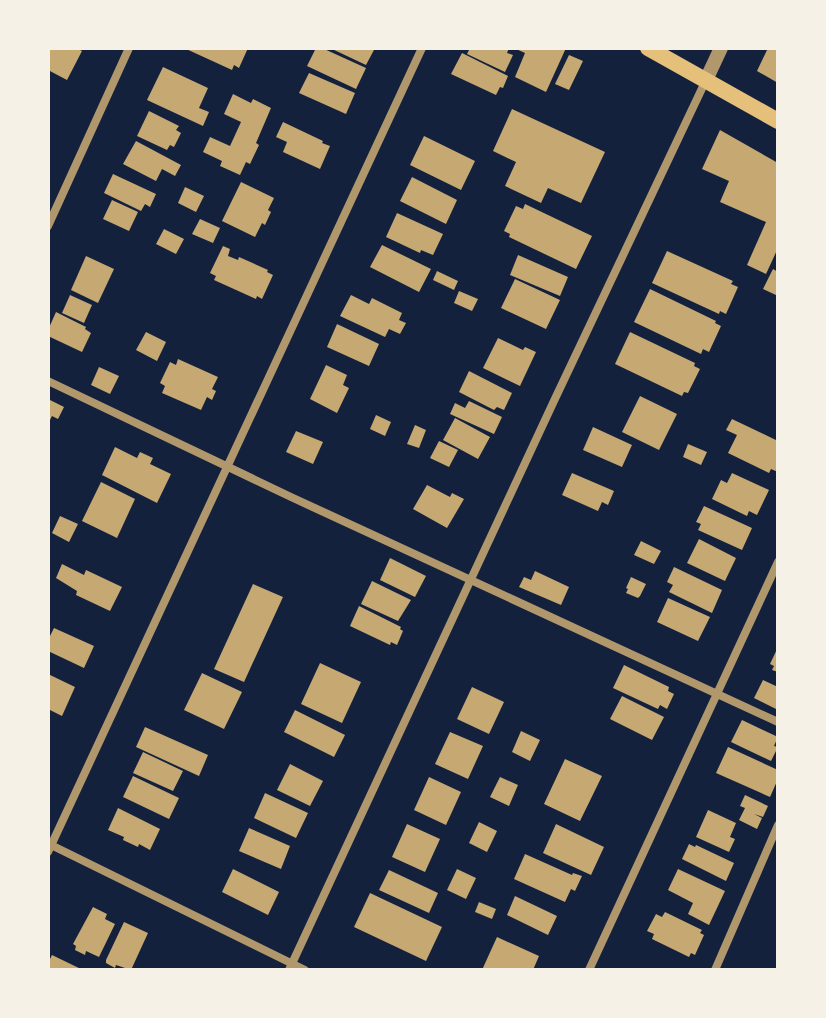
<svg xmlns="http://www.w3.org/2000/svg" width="826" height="1018" viewBox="0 0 826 1018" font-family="Raleway,sans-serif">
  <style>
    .building { fill: #c6a872 }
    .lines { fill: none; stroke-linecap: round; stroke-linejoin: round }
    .minor { stroke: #b1986c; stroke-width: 8 }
    .tertiary { stroke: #b1986c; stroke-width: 14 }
    .secondary { stroke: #e5c07b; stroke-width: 16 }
  </style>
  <rect width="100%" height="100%" fill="#14213d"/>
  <path class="building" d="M48 48H76L82 51 67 80 48 70Z
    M184 48H248L239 68 234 65 232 70Z
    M316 48H322L366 68 356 89 307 66Z
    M330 48H375L366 65Z
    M470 48H509L507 53 513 55 505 72 467 54Z
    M514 48H566L546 92 515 77 525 53Z
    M768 48H778V83L757 71Z
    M462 53 508 76 503 88 500 87 496 95 451 74Z
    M569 55 583 61 569 90 555 84Z
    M163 67 208 88 199 108 209 112 203 126 147 100Z
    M309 73 355 93 346 114 299 93Z
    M233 94 251 103 253 99 271 108 256 143 259 145 250 164 246 162 240 175 220 166 222 161 203 152 210 137 230 146 241 122 224 114Z
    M512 109 605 152 581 203 548 188 541 203 505 186 516 162 493 151Z
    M149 111 179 126 176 130 181 133 174 147 170 145 167 150 137 136Z
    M283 122 323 141 322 143 330 146 320 169 283 152 287 142 276 137Z
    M720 130 778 163V248L766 274 747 265 766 222 720 202 729 181 702 169Z
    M424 136 475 161 461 190 410 165Z
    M136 141 181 165 175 176 162 169 156 181 123 164Z
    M113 174 156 194 150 207 145 204 141 211 104 193Z
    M412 177 457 200 446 224 400 201Z
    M241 182 274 198 268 210 271 212 265 225 262 223 255 237 222 221Z
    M185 187 204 196 196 212 178 203Z
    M112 200 138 212 129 231 103 219Z
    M525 204 592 236 576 269 509 237 510 234 504 231 516 206 523 209Z
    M397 213 443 234 433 255 421 250 420 253 386 237Z
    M200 219 220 228 213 243 192 234Z
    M164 229 184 239 176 254 156 244Z
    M382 245 431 269 419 292 370 267Z
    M223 246 230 249 228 256 238 260 239 257 268 270 267 272 273 275 262 299 257 296 256 299 214 280 216 276 210 273Z
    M667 251 733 281 731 284 738 287 726 314 720 311 719 314 652 283Z
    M518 255 568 277 560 296 510 275Z
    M86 256 114 269 98 303 71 290Z
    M773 269 778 272V296L763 289Z
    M437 271 458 281 454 290 433 280Z
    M515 279 560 300 546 329 501 308Z
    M650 289 716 321 715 323 721 326 709 352 703 349 701 354 634 322Z
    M459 291 478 299 472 311 454 303Z
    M70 295 92 305 84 323 62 313Z
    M351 295 369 304 372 298 402 313 399 320 406 323 400 334 389 329 385 337 340 316Z
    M56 312 86 327 85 329 91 333 82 352 48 336V330Z
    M337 324 379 344 369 366 327 347Z
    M146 332 166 342 157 361 136 350Z
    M630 332 695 363 694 366 700 369 688 393 684 392 682 396 615 364Z
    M498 338 523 350 525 347 536 352 520 386 483 368Z
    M178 359 218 377 212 389 216 391 212 400 207 397 201 410 162 393 165 386 160 383 170 362 176 365Z
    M326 365 347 375 343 385 349 388 337 413 310 399Z
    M99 367 119 376 110 394 91 385Z
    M469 371 512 393 504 410 497 407 494 410 459 392Z
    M640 396 677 414 659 450 622 432Z
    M48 399 64 407 58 419 52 416 48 424Z
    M469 401 502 417 494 434 450 414 455 403 465 408Z
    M376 415 391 422 385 436 370 429Z
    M455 418 490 437 478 459 443 440Z
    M732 419 778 441V472L771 469 769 473 728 453 737 435 726 430Z
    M415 425 426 430 419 448 407 444Z
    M593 427 632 445 622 467 583 450Z
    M296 431 323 442 313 464 286 452Z
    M439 441 458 450 449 467 430 458Z
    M688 444 707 452 701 465 683 457Z
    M115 447 137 458 140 452 153 458 150 464 171 474 157 503 102 475Z
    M572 473 614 491 608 505 602 502 598 511 562 495Z
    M732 473 769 490 757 515 749 511 747 516 712 499 721 480 727 483Z
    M101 482 135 499 117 538 82 521Z
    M427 485 450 497 452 493 464 499 447 528 413 509Z
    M704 506 752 528 742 550 698 530 701 524 696 522Z
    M60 516 78 524 69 542 52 533Z
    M699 539 736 558 725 581 687 563Z
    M641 541 661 551 654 564 634 555Z
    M390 558 426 576 415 597 380 580Z
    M62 564 84 575 86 570 122 587 110 611 76 595 77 591 56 578Z
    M674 567 722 590 712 613 669 592 673 585 667 582Z
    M535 571 569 587 561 605 519 587 524 577 531 580Z
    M631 577 646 584 640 596 638 598 626 593 628 589 626 588Z
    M372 581 411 600 398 621 361 604Z
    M253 584 283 597 244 682 214 669Z
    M668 598 710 617 698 641 657 622Z
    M359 606 401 627 400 629 403 631 397 645 391 642 390 645 350 626Z
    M54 628 94 646 84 668 48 651V640Z
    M778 647V672L772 670 774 666 770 664Z
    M320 663 361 682 342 723 301 704Z
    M624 665 669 687 668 691 674 694 667 709 660 705 658 709 613 688Z
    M202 673 242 692 224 729 184 710Z
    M48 674 75 687 62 716 48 709Z
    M763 680 778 687V710L754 698Z
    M472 687 504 702 489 734 457 719Z
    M622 696 664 717 652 740 610 719Z
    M295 710 345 735 334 757 284 732Z
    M742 720 778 737 774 746 778 747 771 761 731 742Z
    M145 727 208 755 199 776 136 747Z
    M521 731 540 740 530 761 512 752Z
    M450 732 483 746 468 779 435 764Z
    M728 747 778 770V779L770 797 716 773Z
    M143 752 183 771 173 791 133 773Z
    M565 759 602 776 580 821 544 804Z
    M290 764 323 781 310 806 277 790Z
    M133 776 179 798 169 819 123 797Z
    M429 777 461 792 446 825 414 810Z
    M500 777 518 785 509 806 490 797Z
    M265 793 308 813 296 838 254 818Z
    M745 795 768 806 763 817 754 814 762 818 757 829 739 820 745 808 740 806Z
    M118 808 160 829 150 850 139 844 138 847 123 840 124 837 108 830Z
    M708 810 736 823 730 837 735 839 729 852 696 837Z
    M479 822 497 831 487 852 469 843Z
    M407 824 440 839 425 872 392 857Z
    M556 824 604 847 591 875 543 853Z
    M249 828 290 846 281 869 239 851Z
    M689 844 695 847 696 845 734 863 726 881 682 859Z
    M525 854 572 875 573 873 582 876 575 891 571 889 565 902 514 879Z
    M233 869 279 892 268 915 222 892Z
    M457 869 476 878 466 899 447 890Z
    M678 869 725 891 709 925 688 914 693 903 668 890Z
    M389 870 438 893 429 913 379 890Z
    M370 893 442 927 426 961 354 927Z
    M515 896 557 916 548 935 507 915Z
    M479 902 496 909 492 919 475 912Z
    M93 907 107 914 105 919 115 924 99 957 86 951 85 955 75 950 76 946 73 944Z
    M665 912 702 930 700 933 704 935 695 955 691 953 689 957 652 939 654 934 647 931 656 914 662 917Z
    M124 922 148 933 131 970 116 965 115 968 106 963V960Z
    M497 937 539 956 533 970H482Z
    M52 955 83 970H48V963Z"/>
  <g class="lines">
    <path class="minor" d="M48 226 129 48
      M48 381 291 497 778 722
      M49 844 305 970
      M48 852 422 48
      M289 970 553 403 706 80
      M589 970 778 562
      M715 970 778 825"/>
    <path class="tertiary" d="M706 80 721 48"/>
    <path class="secondary" d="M648 48 778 121"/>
  </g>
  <rect width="826" height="1018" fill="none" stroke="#f6f1e7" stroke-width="100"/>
</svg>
